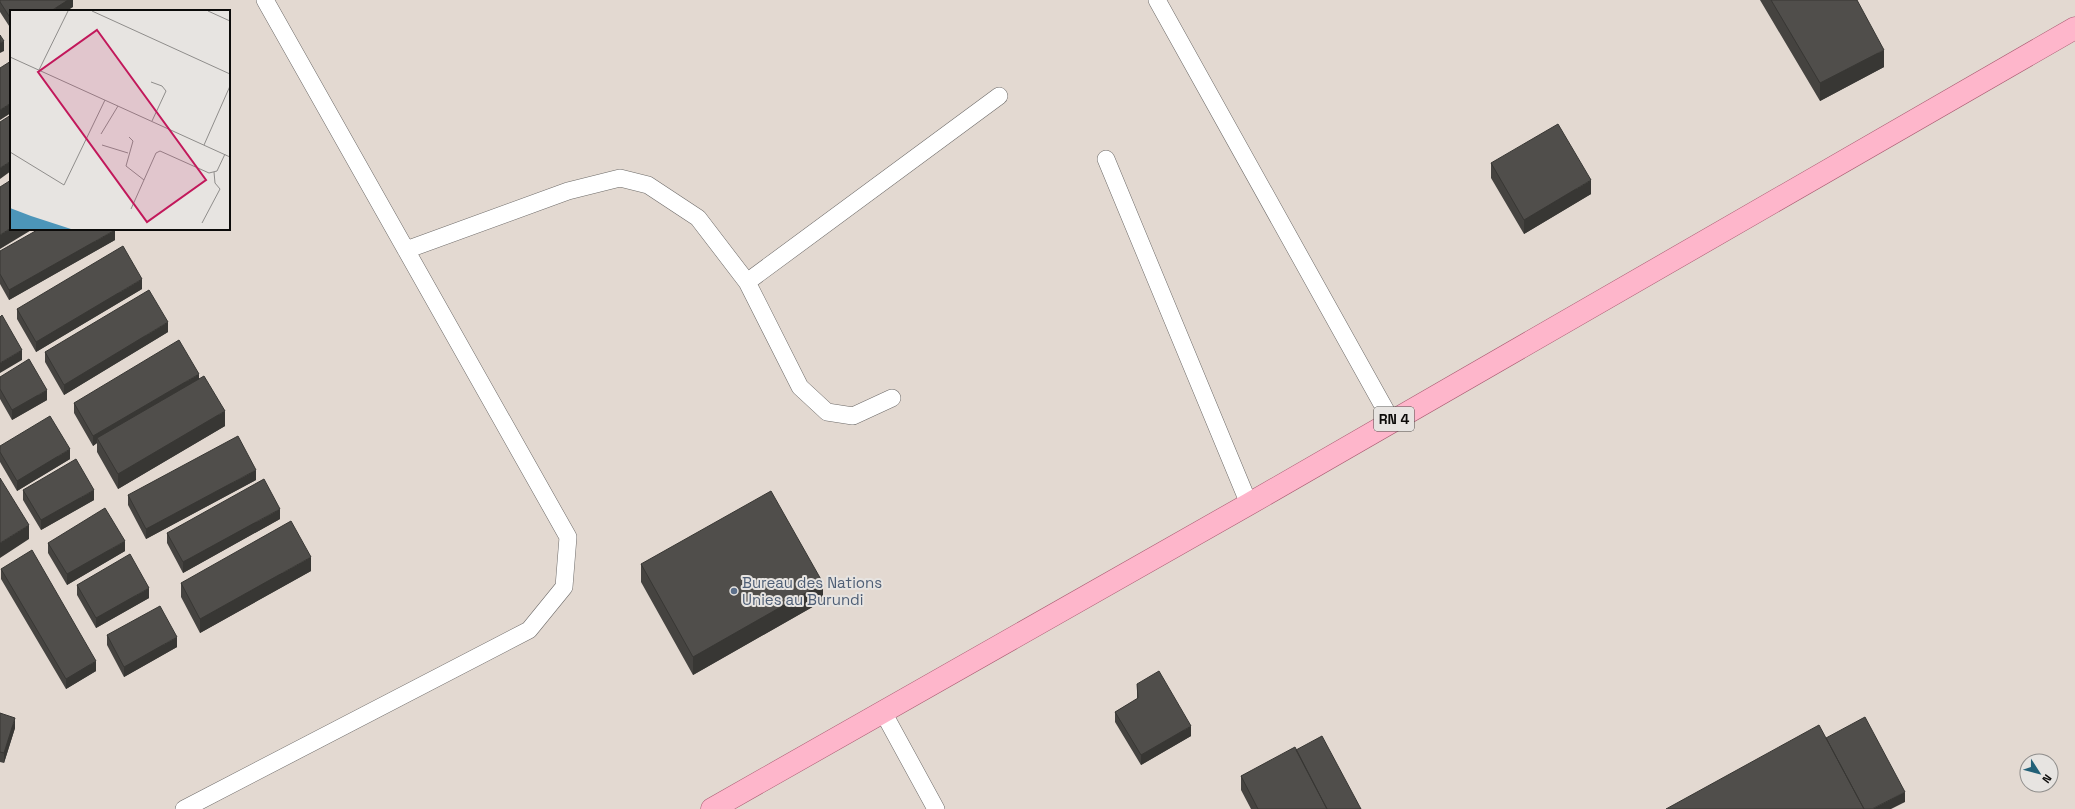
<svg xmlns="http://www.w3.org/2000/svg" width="2075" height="809" viewBox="0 0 2075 809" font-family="'Space Grotesk',sans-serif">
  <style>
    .built { fill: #e3d9d1; fill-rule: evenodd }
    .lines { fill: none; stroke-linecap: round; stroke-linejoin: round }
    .service-casing { stroke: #6d6a68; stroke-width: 18 }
    .primary-casing { stroke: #a95b71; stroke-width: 23 }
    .service { stroke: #fff; stroke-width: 17 }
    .primary { stroke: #feb6cb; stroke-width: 22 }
    .wall { fill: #454340 }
    .shaded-wall { fill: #383734 }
    .building { fill: #504e4b; stroke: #383734 }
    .service-dot { fill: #5c6f8a; stroke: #e7e4e1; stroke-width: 1.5 }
    .labels { text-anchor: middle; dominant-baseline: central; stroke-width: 4; stroke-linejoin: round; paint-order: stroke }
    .shield { fill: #e7e4e1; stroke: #4e4c4a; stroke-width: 1 }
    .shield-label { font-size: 14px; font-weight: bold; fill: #0c0b0a }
    .service-label { font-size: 15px; fill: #4e5e75; stroke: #e7e4e1; text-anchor: start }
    .inset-road { fill: none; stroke: #8f8d8b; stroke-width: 1 }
    .view { fill: #c2185b; fill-opacity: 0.15; stroke: #c2185b; stroke-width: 2 }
    .inset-edge { fill: none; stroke: #0c0b0a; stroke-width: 2 }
  </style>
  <rect width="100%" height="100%" fill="#e7e4e1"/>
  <path class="built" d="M0 0H2075V809H0ZM11 11H229V229H11ZM2027 761H2051V785H2027Z"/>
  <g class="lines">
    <g class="service-casing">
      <path id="service" d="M1157 0 1391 420
        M1106 159 1249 504
        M406 250 568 191 620 178 648 185 698 218 747 282 800 387 827 412 853 416 892 398
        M747 282 999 96
        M883 712 936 809
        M184 809 529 630 564 587 568 537 265 0"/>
    </g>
    <g class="primary-casing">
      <path id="primary" d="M712 809 1249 504 2075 28"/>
    </g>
    <use href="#service" class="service"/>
    <use href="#primary" class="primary"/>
  </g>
  <path class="wall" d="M0 0H73V7L11 11V29L0 12Z
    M1760 0H1857L1884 67 1820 101Z
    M1491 163 1591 194 1524 234 1491 178Z
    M115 240 9 300 0 284V251Z
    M142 289 36 352 17 319V309Z
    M168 332 64 395 45 362V352Z
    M0 377 47 400 12 420 0 399Z
    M199 379 225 426 118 489 97 452V443L93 446 74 413V403Z
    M0 446 70 459 17 491 0 462Z
    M256 480 146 539 128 505V495Z
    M23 490 94 500 41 530 23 500Z
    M280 519 183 573 167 543V533Z
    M48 543 125 551 67 585 48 553Z
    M641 564 823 601 693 675 641 582Z
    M1 569 96 671 66 689 1 579Z
    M311 571 200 633 181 597V583Z
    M77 585 149 598 96 628 77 595Z
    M107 635 177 647 124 677 107 645Z
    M1137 684 1191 736 1141 765 1115 722V712L1137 699Z
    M0 713 15 728 4 763 0 762Z
    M1296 750 1361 809H1251L1241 790V776Z"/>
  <path class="shaded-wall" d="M68 0H73V7L67 11H51Z
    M4 41V51L0 53V43Z
    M1884 50V67L1820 101V83Z
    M11 103V113L0 120V110Z
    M11 161V171L0 179V168Z
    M1591 180V194L1524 234V220Z
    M11 228V229H33L0 249V235Z
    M115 230V240L9 300V290Z
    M142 279V289L36 352V342Z
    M168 322V332L64 395V385Z
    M22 350V360L0 373V363Z
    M199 374V384L97 438V443L93 446V436Z
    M47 390V400L12 420V410Z
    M225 411V426L118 489V474Z
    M70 449V459L17 491V481Z
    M256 470V480L146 539V529Z
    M94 490V500L41 530V520Z
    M280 509V519L183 573V562Z
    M29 525V539L0 558V543Z
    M125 541V551L67 585V574Z
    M311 557V571L200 633V619Z
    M823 583V601L693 675V657Z
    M149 588V598L96 628V618Z
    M177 637V647L124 677V667Z
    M96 661V671L66 689V679Z
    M15 718V728L4 763V753Z
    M1191 726V736L1141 765V755Z
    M1905 792V802L1891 809H1872Z"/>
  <path class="building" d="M0 0H68L51 11H11V19L0 2Z
    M1771 0H1857L1884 50 1820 83Z
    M0 35 4 41 0 43Z
    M11 61V103L0 110V68Z
    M11 115V161L0 168V122Z
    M1558 124 1591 180 1524 220 1491 163Z
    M11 180V228L0 235V187Z
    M39 229H115V230L9 290 0 274V251Z
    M123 246 142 279 36 342 17 309Z
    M149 290 168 322 64 385 45 352Z
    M2 315 22 350 0 363V317Z
    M179 340 199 374 93 436 74 403Z
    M29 359 47 390 12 410 0 389V377Z
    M204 376 225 411 118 474 97 438Z
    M50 416 70 449 17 481 0 452V446Z
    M238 436 256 470 146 529 128 495Z
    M76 459 94 490 41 520 23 490Z
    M0 478 29 525 0 543Z
    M264 479 280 509 183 562 167 533Z
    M771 491 823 583 693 657 641 564Z
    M105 508 125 541 67 574 48 543Z
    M291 521 311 557 200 619 181 583Z
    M32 550 96 661 66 679 1 569Z
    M130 554 149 588 96 618 77 585Z
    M160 606 177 637 124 667 107 635Z
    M1159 671 1191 726 1141 755 1115 712 1138 698 1137 684Z
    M0 713 15 718 4 753 0 752Z
    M1865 717 1905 792 1872 809H1864L1826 738Z
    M1819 725 1864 809H1666Z
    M1322 736 1361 809H1327L1296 750Z
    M1295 747 1327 809H1258L1241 776Z"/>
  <circle class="service-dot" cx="734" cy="591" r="4"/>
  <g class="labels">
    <rect class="shield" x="1374" y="407" width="40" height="24" rx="3"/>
    <g class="shield-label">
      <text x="1394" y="419">RN 4</text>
    </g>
    <g class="service-label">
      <text x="742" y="582">Bureau des Nations<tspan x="742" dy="17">Unies au Burundi</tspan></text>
    </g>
  </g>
  <g transform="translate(10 10)">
    <rect width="220" height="220" fill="#e7e4e1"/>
    <path d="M0 198 21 206 61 219H0Z" fill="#4c95b9"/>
    <path class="inset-road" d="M82 1 220 64M198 1 220 11M0 47 220 147M29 60 58 1M141 72 152 76 156 81 142 111M91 124 108 96M119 127 123 131 116 156 134 170M92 135 118 143M194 135 220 76M0 142 54 175 95 90M121 199 146 143 150 141 199 163 207 161 215 144M192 213 210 179 205 173 204 162"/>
    <path class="view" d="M87 20 196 170 137 212 28 62Z"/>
    <rect width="220" height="220" class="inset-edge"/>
  </g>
  <g transform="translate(2039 773) rotate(126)"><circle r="19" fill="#e7e4e1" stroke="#8f8d8b"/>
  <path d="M0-3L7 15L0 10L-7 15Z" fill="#226077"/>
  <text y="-6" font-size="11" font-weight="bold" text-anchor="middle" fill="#0c0b0a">N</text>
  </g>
</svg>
